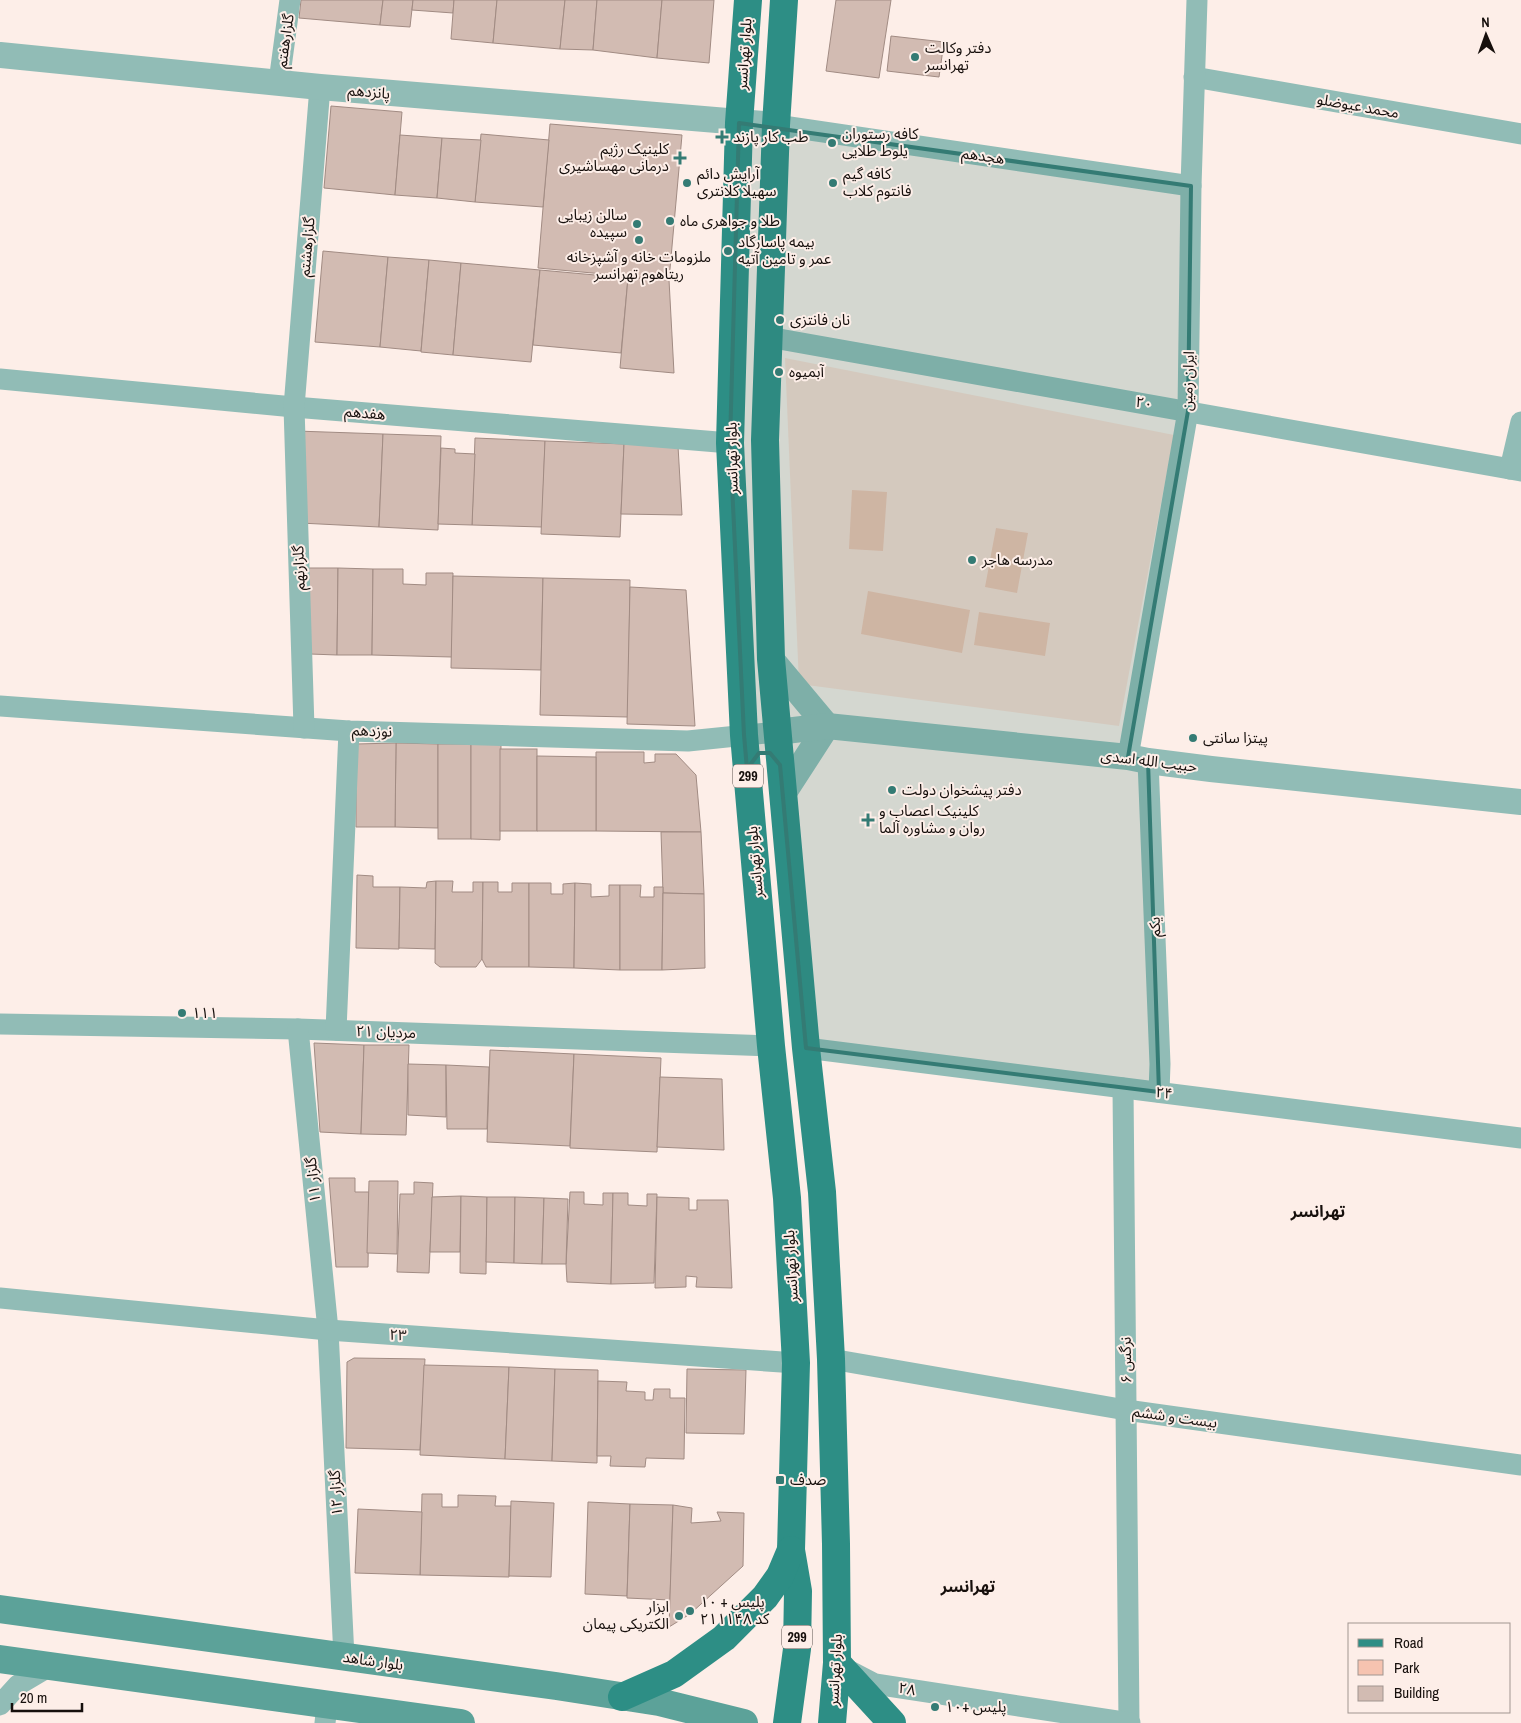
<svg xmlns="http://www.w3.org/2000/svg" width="1521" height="1723" viewBox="0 0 1521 1723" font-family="'Archivo Narrow','Noto Sans Arabic',sans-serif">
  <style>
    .built { fill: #fdddd1 }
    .green { fill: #f6c3b0 }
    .building { fill: #d2bbb2; stroke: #a18b83 }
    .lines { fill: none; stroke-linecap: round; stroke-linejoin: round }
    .minor { stroke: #91bcb6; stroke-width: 21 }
    .tertiary { stroke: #91bcb6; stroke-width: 26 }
    .secondary { stroke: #5ca299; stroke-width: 28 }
    .primary { stroke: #2d8e85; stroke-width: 28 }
    .marked { fill: #347b74; fill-opacity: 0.2; stroke: #347b74; stroke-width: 4; stroke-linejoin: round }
    .poi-dot { fill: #347b74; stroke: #fdeee8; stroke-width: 2 }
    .labels { text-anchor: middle; stroke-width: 4; stroke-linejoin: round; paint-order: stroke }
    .shield { fill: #fdeee8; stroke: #5b524e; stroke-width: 1 }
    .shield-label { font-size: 14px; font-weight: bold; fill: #160f0c }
    .street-label { font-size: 15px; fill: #160f0c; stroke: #fdeee8 }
    .poi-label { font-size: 15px; fill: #160f0c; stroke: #fdeee8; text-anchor: start }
    .neighbourhood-label { font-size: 16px; font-weight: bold; fill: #160f0c; stroke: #fdeee8 }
  </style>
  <rect width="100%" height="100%" fill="#fdeee8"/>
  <!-- built -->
  <polygon class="built" points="785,358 1174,435 1119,726 799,684"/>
  <!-- green -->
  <g class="green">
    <polygon points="852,490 887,492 883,551 849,549"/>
    <polygon points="996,528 1028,533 1017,593 985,587"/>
    <polygon points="868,591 970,610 962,653 861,634"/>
    <polygon points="979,612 1050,623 1045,656 974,645"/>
  </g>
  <!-- building -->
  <g class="building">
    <polygon points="301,0 383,0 380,25 299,18"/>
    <polygon points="383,0 413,0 410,27 380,25"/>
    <polygon points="413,0 454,0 453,13 412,10"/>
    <polygon points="454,0 497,0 493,43 451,39"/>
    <polygon points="497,0 565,0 560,49 493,43"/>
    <polygon points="565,0 597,0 593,50 560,49"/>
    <polygon points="597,0 662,0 657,58 593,50"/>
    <polygon points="662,0 714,0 709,63 657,58"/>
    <polygon points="836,0 891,0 879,78 826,71"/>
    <polygon points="891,36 944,42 939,77 887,71"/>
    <polygon points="331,106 402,112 395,195 324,188"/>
    <polygon points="550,124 682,135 669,280 538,268"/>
    <polygon points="481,134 549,140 543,207 475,202"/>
    <polygon points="400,135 442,138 437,198 395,195"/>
    <polygon points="442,138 481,140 475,202 437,198"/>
    <polygon points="323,251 388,257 380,347 315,342"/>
    <polygon points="388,257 429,260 421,351 380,347"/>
    <polygon points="429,260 461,263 453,355 421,352"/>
    <polygon points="461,263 540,270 531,362 453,355"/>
    <polygon points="540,270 628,278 621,353 533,345"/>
    <polygon points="628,278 669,280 674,373 620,368"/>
    <polygon points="296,431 383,434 379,527 300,523"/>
    <polygon points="383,434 441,436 438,530 379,527"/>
    <polygon points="475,438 545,441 542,527 472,525"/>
    <polygon points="545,441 624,444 620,537 541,534"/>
    <polygon points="624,444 678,446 682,515 621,514"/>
    <polygon points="441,448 455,449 455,453 475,454 472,525 438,524"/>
    <polygon points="308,568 338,568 337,655 310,654"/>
    <polygon points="338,568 373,569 372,655 337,655"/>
    <polygon points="373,569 403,569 403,584 426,585 426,573 453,573 452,657 372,655"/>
    <polygon points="453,576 543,578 541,670 451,668"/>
    <polygon points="543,578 630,580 628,717 540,715"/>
    <polygon points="630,587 686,590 695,726 627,724"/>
    <polygon points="396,743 438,744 438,828 395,827"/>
    <polygon points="396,743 395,827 356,827 356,744"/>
    <rect x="438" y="744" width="33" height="95"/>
    <polygon points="471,744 501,744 500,840 471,839"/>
    <rect x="500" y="749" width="37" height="82"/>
    <polygon points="596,752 644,752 644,763 655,762 655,754 676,754 696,775 701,832 596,831"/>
    <polygon points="537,756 596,757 596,831 537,831"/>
    <polygon points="661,832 701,832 704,894 663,893"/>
    <polygon points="357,875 373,876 373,887 400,887 399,949 356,948"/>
    <polygon points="436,881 435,949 399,948 400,887 426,888 427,882"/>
    <polygon points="436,881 453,881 452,892 473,892 473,882 483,882 482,959 476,967 440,967 435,963"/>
    <polygon points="483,882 498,882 498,892 512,892 512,883 529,883 529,967 486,967 482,959"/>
    <polygon points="529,883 551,883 551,894 563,894 563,884 575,883 574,968 529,967"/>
    <polygon points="575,883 591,884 591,897 609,896 609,885 620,885 620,970 574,968"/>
    <polygon points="620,885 641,885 640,897 654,897 654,887 663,887 662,970 620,970"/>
    <polygon points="663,893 704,894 705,968 662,970"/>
    <polygon points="314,1043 364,1045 361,1134 320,1132"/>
    <polygon points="364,1045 409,1045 406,1135 361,1134"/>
    <polygon points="490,1050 574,1054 570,1146 487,1142"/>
    <polygon points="574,1054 661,1058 657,1152 570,1148"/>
    <polygon points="408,1064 446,1065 446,1117 408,1115"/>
    <polygon points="446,1065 489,1067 487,1129 447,1129"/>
    <polygon points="660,1077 722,1079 724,1150 657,1147"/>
    <polygon points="329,1178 355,1178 355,1192 369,1192 368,1267 336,1267"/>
    <polygon points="369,1181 398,1181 397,1254 367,1253"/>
    <polygon points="414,1182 433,1183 429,1273 397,1272 400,1194 414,1194"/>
    <polygon points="570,1192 584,1192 584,1204 603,1205 603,1193 613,1193 611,1284 567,1282 566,1264"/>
    <polygon points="613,1193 628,1193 628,1205 647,1206 647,1194 657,1194 654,1283 611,1284"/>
    <polygon points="461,1196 460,1252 430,1252 432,1197"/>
    <polygon points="461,1196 487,1197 486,1274 460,1273"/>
    <polygon points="487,1197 515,1197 514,1263 486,1262"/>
    <polygon points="515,1197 544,1198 542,1264 514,1263"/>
    <polygon points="657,1197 689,1198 689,1210 697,1210 697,1200 728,1200 732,1288 696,1287 697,1277 686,1276 686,1287 655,1288"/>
    <polygon points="544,1198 568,1199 566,1264 542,1264"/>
    <polygon points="354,1358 425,1359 420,1450 346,1448 347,1362"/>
    <polygon points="424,1365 509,1367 505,1459 420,1455"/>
    <polygon points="509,1367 555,1369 552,1461 505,1459"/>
    <polygon points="555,1369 598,1370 597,1463 552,1461"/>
    <polygon points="687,1369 746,1370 744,1434 686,1433"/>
    <polygon points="598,1381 627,1382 626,1391 645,1392 645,1400 653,1400 654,1389 670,1389 670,1398 685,1398 684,1459 646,1458 645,1467 610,1466 611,1456 597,1456"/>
    <polygon points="422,1494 442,1494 442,1507 458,1507 458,1495 496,1496 495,1506 511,1506 509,1577 420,1575"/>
    <polygon points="511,1501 554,1503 551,1577 509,1576"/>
    <polygon points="588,1502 630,1504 627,1596 585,1594"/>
    <polygon points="630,1504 673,1505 670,1600 627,1598"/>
    <polygon points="673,1505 692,1508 691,1523 721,1521 717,1512 744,1513 743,1566 690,1614 669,1627"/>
    <polygon points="358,1509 422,1512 420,1575 355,1573"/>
  </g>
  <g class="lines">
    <!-- minor -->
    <g class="minor">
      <polyline points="1194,77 1521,134"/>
      <polyline points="279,82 290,0"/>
      <polyline points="776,125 1191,186"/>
      <polyline points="768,337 1521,471"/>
      <polyline points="0,379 294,407 730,443"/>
      <polyline points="1510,469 1521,422"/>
      <polyline points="0,706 349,731 688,741 777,732"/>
      <polyline points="304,728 294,407 320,87"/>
      <polyline points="1128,757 1188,411 1191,186 1197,0"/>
      <polyline points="1148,761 1160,1064 1159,1092"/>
      <polyline points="0,1024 298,1029 771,1046"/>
      <polyline points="298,1029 328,1330 344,1657"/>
      <polyline points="336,1030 349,731"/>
      <polyline points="806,1048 1521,1138"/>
      <polyline points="1123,1088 1129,1723"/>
      <polyline points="0,1298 328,1330 796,1363"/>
      <polyline points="831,1359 1126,1410 1521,1465"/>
      <polyline points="850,1671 875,1684 1130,1723"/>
      <polyline points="0,1705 18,1685 50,1666"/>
      <polyline points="325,1723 327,1705"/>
    </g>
    <!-- tertiary -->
    <g class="tertiary">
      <polyline points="0,55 320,87 776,125"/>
      <polyline points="771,659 827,726 783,794"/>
      <polyline points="777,732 827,726 1128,757 1148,761 1211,769 1521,802"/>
    </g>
    <!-- secondary -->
    <g class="secondary">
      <polyline points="0,1609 556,1686 659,1702 744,1723"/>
      <polyline points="0,1659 461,1723"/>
    </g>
    <!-- primary -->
    <g class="primary">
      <polyline points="748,0 739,123 730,443 744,735 771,1046 787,1198 796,1363 791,1550 798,1591 797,1649 787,1723"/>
      <polyline points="784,0 776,125 765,440 771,659 806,1048 822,1192 831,1359 836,1544 837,1663 832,1723"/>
      <polyline points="837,1663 892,1723"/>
      <polyline points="622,1697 674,1674 724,1638 765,1597 780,1576 791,1550"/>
    </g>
  </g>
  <!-- marked area -->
  <path class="marked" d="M739,123L1191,186L1188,411L1128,757L1148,761L1159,1092L806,1048L780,765L770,753H759L747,769L744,735L730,443Z"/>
  <!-- markers -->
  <g class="poi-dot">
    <circle cx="915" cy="57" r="5"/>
    <path d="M719.5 129.5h5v5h5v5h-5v5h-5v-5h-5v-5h5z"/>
    <circle cx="832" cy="143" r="5"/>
    <path d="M677.5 150.5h5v5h5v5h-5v5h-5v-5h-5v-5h5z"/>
    <circle cx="687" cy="183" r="5"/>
    <circle cx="833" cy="183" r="5"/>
    <circle cx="670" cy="221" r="5"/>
    <circle cx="637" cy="224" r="5"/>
    <circle cx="639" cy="240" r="5"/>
    <circle cx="728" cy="251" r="5"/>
    <circle cx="780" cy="320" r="5"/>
    <circle cx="779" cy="372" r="5"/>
    <circle cx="972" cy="560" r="5"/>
    <circle cx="1193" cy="738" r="5"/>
    <circle cx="892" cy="790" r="5"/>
    <path d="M865.5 812.5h5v5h5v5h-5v5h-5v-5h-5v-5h5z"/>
    <circle cx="182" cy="1013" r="5"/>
    <rect x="775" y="1475" width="10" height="10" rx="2.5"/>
    <circle cx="690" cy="1611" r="5"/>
    <circle cx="679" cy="1616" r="5"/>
    <circle cx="935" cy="1707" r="5"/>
  </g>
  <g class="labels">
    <!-- shield labels -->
    <g class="shield">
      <rect x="733" y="764.5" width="30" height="23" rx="4"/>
      <rect x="782" y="1625.5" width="30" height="23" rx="4"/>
    </g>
    <g class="shield-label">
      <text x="748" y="781">299</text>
      <text x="797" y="1642">299</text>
    </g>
    <!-- street labels -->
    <g class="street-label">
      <text transform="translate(285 41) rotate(-82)" y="5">گلزارهفتم</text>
      <text transform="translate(744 54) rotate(-86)" y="5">بلوار تهرانسر</text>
      <text transform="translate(369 92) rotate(5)" y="5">پانزدهم</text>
      <text transform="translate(1358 106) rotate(10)" y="5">محمد عیوضلو</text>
      <text transform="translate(983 156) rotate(8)" y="5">هجدهم</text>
      <text transform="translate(307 247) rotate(-85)" y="5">گلزارهشتم</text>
      <text transform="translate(1188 381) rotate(-88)" y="5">ایران زمین</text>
      <text transform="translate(1144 403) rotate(10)" y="5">۲۰</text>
      <text transform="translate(365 413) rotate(5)" y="5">هفدهم</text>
      <text transform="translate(732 458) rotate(-91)" y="5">بلوار تهرانسر</text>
      <text transform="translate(299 568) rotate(-92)" y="5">گلزارنهم</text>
      <text transform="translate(372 731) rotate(2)" y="5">نوزدهم</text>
      <text transform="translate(1149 761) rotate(7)" y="5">حبیب الله اسدی</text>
      <text transform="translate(755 862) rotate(-95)" y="5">بلوار تهرانسر</text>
      <text transform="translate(1155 927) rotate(-92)" y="5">یکم</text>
      <text transform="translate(386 1032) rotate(2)" y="5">۲۱ مردیان</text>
      <text transform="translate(1164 1093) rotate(7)" y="5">۲۴</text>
      <text transform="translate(313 1180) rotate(-96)" y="5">گلزار ۱۱</text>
      <text transform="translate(791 1266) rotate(-93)" y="5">بلوار تهرانسر</text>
      <text transform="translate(398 1335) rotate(4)" y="5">۲۳</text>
      <text transform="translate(1126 1360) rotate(-91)" y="5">نرگس ۶</text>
      <text transform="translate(1175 1417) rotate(8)" y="5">بیست و ششم</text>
      <text transform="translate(336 1493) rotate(-93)" y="5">گلزار ۱۲</text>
      <text transform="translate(373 1661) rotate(8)" y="5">بلوار شاهد</text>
      <text transform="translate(835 1670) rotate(-87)" y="5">بلوار تهرانسر</text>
      <text transform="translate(907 1689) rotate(9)" y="5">۲۸</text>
    </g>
    <!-- poi labels -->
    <g class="poi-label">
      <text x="925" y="53">دفتر وکالت<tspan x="925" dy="17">تهرانسر</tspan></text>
      <text x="842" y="139">کافه رستوران<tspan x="842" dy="17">يلوط طلایی</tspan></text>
      <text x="733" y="142">طب کار پازند</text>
      <text x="669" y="154" text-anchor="end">کلینیک رژیم<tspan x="669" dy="17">درمانی مهساشیری</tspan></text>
      <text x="697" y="179">آرایش دائم<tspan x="697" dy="17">سهیلا کلانتری</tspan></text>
      <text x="843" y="179">کافه گیم<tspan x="843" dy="17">فانتوم کلاب</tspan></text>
      <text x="627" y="220" text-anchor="end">سالن زیبایی<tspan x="627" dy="17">سپیده</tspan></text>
      <text x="680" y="226">طلا و جواهری ماه</text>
      <text x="738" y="247">بیمه پاسارگاد<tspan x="738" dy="17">عمر و تامین آتیه</tspan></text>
      <text x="639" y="262" text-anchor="middle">ملزومات خانه و آشپزخانه<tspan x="639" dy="17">ریتاهوم تهرانسر</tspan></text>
      <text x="790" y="325">نان فانتزی</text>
      <text x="789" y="377">آبمیوه</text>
      <text x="982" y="565">مدرسه هاجر</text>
      <text x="1203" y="743">پیتزا سانتی</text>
      <text x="902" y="795">دفتر پیشخوان دولت</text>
      <text x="879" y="816">کلینیک اعصاب و<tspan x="879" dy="17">روان و مشاوره آلما</tspan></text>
      <text x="192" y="1018">۱۱۱</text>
      <text x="790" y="1485">صدف</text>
      <text x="700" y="1607">پلیس + ۱۰<tspan x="700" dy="17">کد ۲۱۱۱۴۸</tspan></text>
      <text x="669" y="1612" text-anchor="end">ابزار<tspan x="669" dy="17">الکتریکی پیمان</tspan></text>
      <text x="945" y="1712">پلیس +۱۰</text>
    </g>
    <!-- neighbourhood labels -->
    <g class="neighbourhood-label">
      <text x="1318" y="1217">تهرانسر</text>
      <text x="968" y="1592">تهرانسر</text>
    </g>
  </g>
  <!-- legend -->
  <rect x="1348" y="1623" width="162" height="90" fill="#fdeee8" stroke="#a19590"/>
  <rect x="1358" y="1639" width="25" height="8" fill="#2d8e85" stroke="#a19590"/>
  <text x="1394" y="1648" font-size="15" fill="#160f0c">Road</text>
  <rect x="1358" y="1660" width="25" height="15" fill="#f6c3b0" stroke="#a19590"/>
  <text x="1394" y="1673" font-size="15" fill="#160f0c">Park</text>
  <rect x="1358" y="1686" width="25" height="15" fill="#d2bbb2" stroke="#a19590"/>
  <text x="1394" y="1698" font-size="15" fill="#160f0c">Building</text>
  <!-- north arrow -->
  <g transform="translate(1486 35) rotate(358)" stroke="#fdeee8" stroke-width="4" paint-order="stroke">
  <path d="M0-4L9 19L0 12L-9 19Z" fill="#160f0c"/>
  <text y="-8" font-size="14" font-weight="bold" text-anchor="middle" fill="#160f0c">N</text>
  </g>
  <!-- scale -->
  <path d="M12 1703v8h70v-8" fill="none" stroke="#160f0c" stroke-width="2.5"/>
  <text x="20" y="1703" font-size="15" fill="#160f0c" stroke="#fdeee8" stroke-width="4" paint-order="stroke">20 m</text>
</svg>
